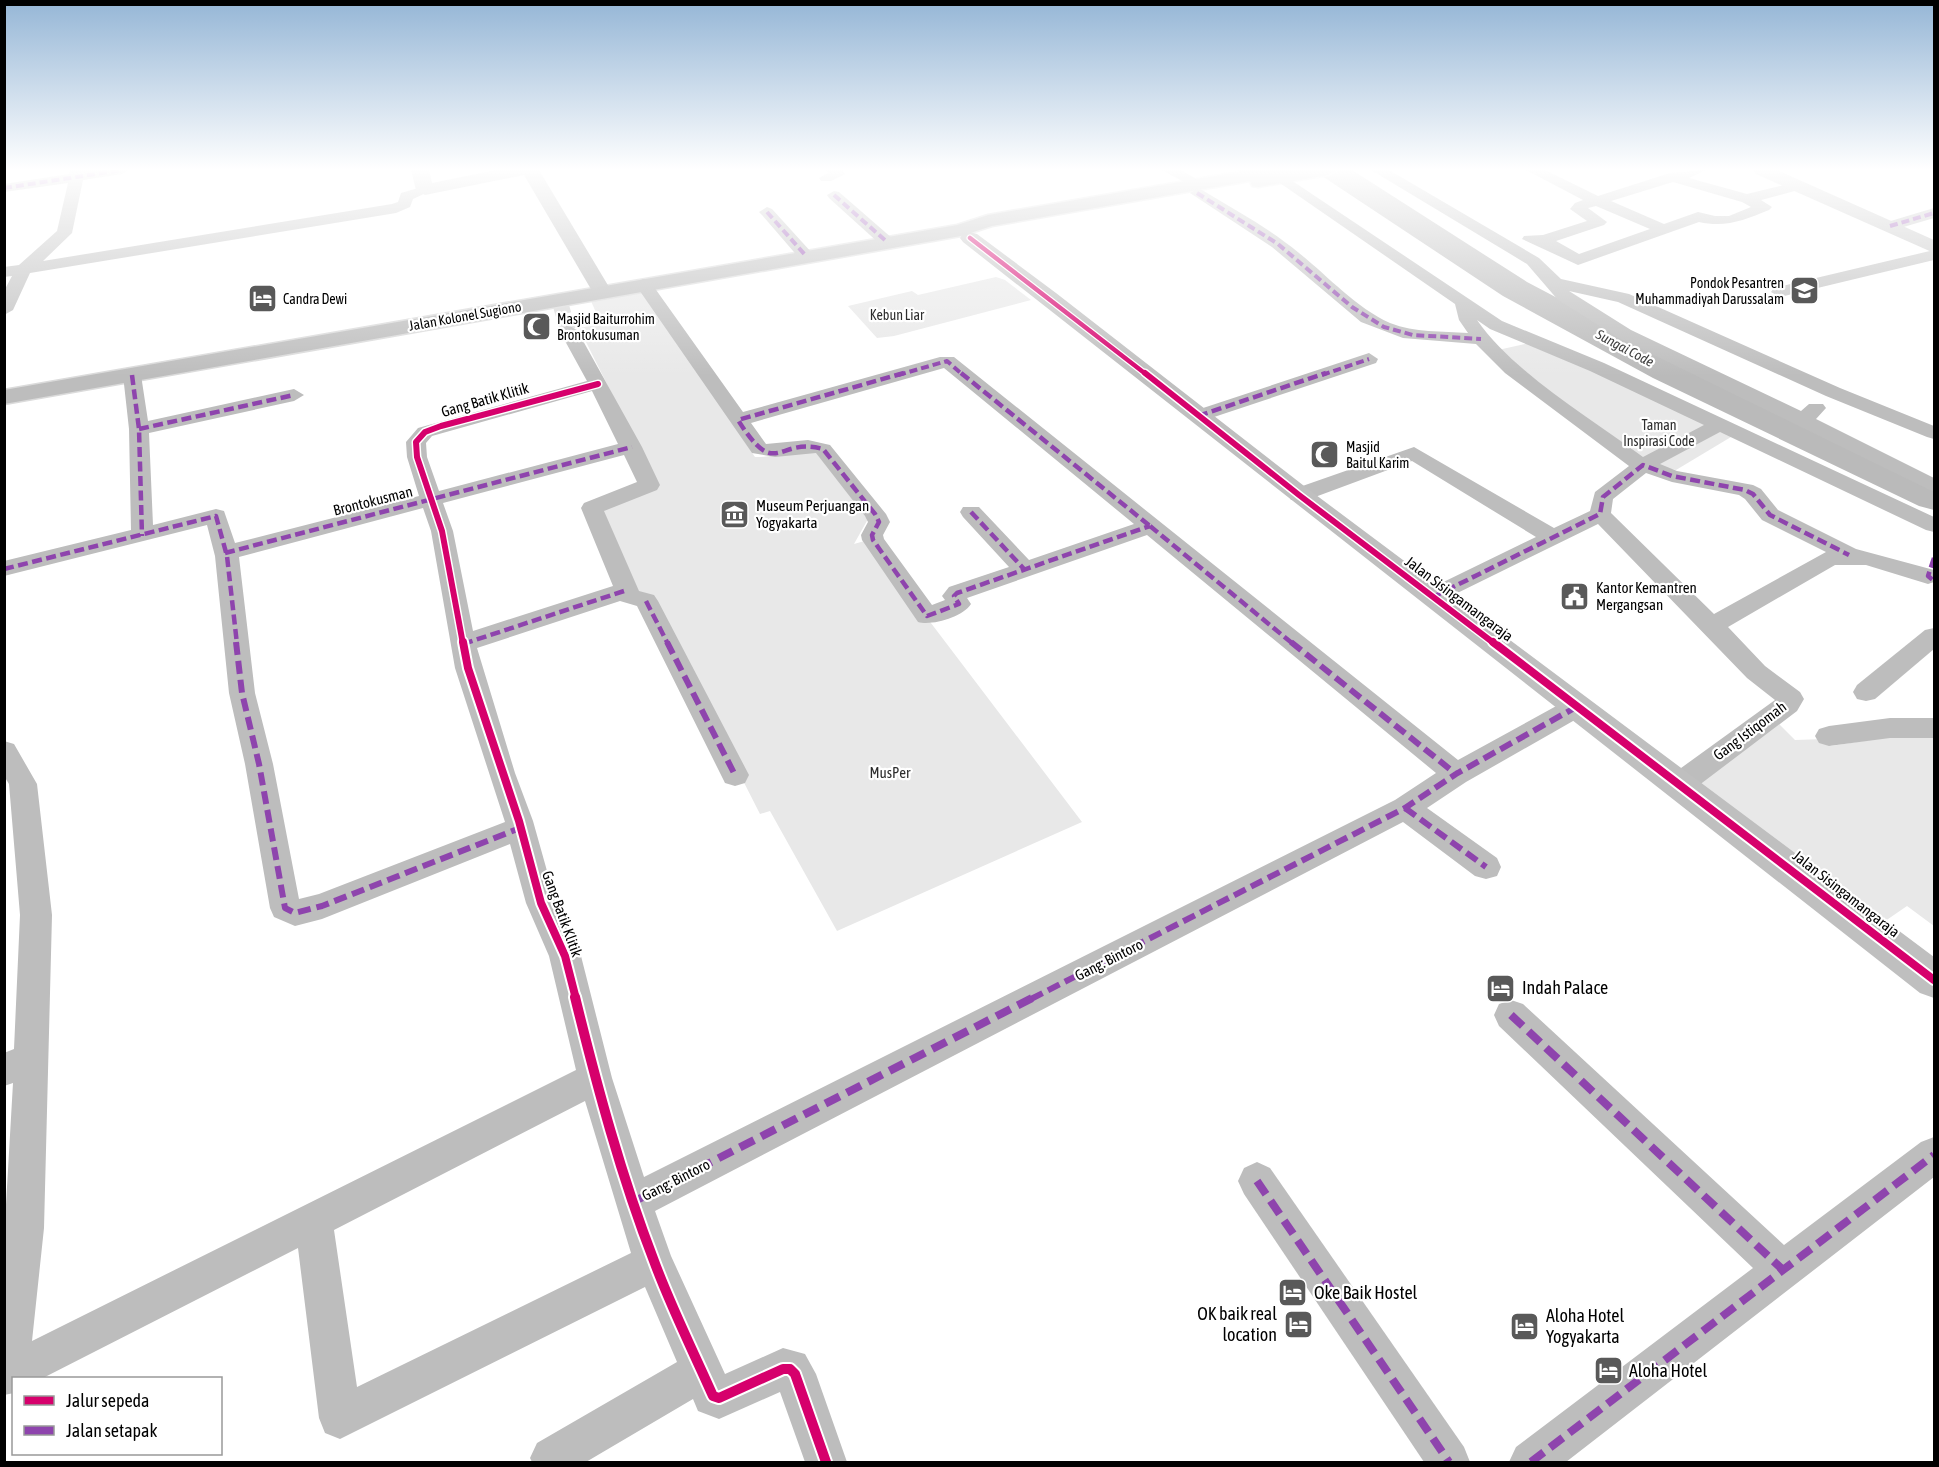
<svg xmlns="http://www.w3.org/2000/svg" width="1939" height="1467" viewBox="0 0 1939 1467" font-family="'Asap Condensed',sans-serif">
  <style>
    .green { fill: #e8e8e8 }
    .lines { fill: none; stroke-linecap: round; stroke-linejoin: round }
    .river { fill: #bababa; fill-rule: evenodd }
    .street-tunnel { stroke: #d9d9d9; stroke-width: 16; stroke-dasharray: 16 8; stroke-linecap: butt }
    .primary-casing { stroke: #dbdbdb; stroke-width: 3 }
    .street { fill: #bdbdbd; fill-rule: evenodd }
    .secondary { fill: #bfbfbf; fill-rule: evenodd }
    .primary { fill: #bdbdbd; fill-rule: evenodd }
    .quiet-far3 { stroke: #8e44ad; stroke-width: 4; stroke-dasharray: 8 4; stroke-linecap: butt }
    .quiet-far2 { stroke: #8e44ad; stroke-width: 4.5; stroke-dasharray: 10 4.5; stroke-linecap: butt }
    .quiet-far1 { stroke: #8e44ad; stroke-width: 6; stroke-dasharray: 13 6; stroke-linecap: butt }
    .quiet { stroke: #8e44ad; stroke-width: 8; stroke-dasharray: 16 8; stroke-linecap: butt }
    .cycleway-far3-casing { stroke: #fff; stroke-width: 7 }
    .cycleway-far2-casing { stroke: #fff; stroke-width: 9 }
    .cycleway-far1-casing { stroke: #fff; stroke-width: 12 }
    .cycleway-casing { stroke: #fff; stroke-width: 14 }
    .cycleway-far3 { stroke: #d6006c; stroke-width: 4.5 }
    .cycleway-far2 { stroke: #d6006c; stroke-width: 6 }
    .cycleway-far1 { stroke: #d6006c; stroke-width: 8 }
    .cycleway { stroke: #d6006c; stroke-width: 10 }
    .labels { text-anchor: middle; stroke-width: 4.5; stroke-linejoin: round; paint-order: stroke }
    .far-poi-label { font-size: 14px; fill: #000; stroke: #fff; text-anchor: start }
    .far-park-label { font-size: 14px; fill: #2d2d2d; stroke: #fff }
    .far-street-label { font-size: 14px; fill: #000; stroke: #fff }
    .far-water-label { font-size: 14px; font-style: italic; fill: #3e3e3e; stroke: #fff }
    .street-label { font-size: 15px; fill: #000; stroke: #fff }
    .poi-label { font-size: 15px; fill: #000; stroke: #fff; text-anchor: start }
    .park-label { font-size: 15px; fill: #2d2d2d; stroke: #fff }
    .near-poi-label { font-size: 18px; fill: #000; stroke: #fff; text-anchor: start }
  </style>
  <rect width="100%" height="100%" fill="#fff"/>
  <!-- green -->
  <g class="green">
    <polygon points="996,277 1005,280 1031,300 894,336 877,338 848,306 912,291 918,295"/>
    <path d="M643,291L755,457C777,458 797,447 819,450L868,519L854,544L868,540L1082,822L837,931L770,811L760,814L674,645L635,593L595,509L657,484L579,328L601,324L591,301Z"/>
    <polygon points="1534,342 1736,434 1676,470 1645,464 1563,408 1498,350"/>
    <polygon points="1774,719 1795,740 1825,739 1831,746 1896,736 1934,737 1934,926 1907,906 1875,928 1692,784"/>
  </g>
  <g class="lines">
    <!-- river -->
    <polygon class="river" points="1318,170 1352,170 1527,282 1679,362 1934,481 1934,510 1919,506 1653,378 1503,296 1322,176"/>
    <!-- street-tunnel -->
    <polyline class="street-tunnel" points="559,299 568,330"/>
    <defs>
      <polygon id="primary" points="1249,170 1337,170 1328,175 1258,187 1252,186 1250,181 992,226 961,236 4,404 4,390 957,225 988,215"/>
    </defs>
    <!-- primary casing -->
    <use href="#primary" class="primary-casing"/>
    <!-- street -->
    <g class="street">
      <polygon points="70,170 129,170 122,174 83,180 72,233 43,261 392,204 398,202 401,193 425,186 432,190 413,199 410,207 396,213 30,273 13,310 4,315 4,291 12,276 4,277 4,267 19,265 57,231 68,183 4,192 4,184 69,174"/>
      <polygon points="826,170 842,170 845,174 831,181 821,181 819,178 828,173"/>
      <polygon points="1162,170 1181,170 1205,184 1198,188 1193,187"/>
      <polygon points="1371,170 1389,170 1539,258 1561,279 1629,294 1840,388 1934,426 1934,439 1927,437 1826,396 1618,302 1569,291 1631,330 1801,411 1809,404 1823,404 1826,408 1816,419 1934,478 1934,492 1619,338 1558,300 1527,264"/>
      <path d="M1526,170H1545L1598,196L1670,173L1706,170L1689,178L1747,194L1797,182L1804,186L1802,189L1761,200L1772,207L1769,210C1744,220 1726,228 1699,222L1578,265L1522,239L1524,236L1543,235L1587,221L1570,209L1575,203L1583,200ZM1673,182L1742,202L1751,207L1729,216H1715L1698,212L1664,224L1611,201ZM1596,206L1650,229L1579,254L1556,241L1604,225L1607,222L1588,208Z"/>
      <path d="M1282,174L1502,321L1604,363L1934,517V532L1926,530L1720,432L1660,464L1677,471L1753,485L1761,489L1778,510L1856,549L1934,570V582L1928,584L1866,565H1835L1728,627L1765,666L1800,692L1804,699L1797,711L1690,792L1680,795L1670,792L1666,784L1670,776L1775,700L1747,678L1598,524L1433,605L1425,603L1421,597L1425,591L1536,537L1412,461L1307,500H1291L1288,495L1291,490L1414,447L1554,528L1590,511L1595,492L1629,466L1505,373L1476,344L1403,338L1361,322L1272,247L1190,193L1197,189L1202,190C1235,210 1269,228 1299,253C1329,277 1355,307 1390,323C1415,333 1442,331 1468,333L1459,320L1455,304L1277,181L1275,178ZM1477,320L1490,329L1590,371L1704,425L1643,457C1590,418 1514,373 1477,320ZM1646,473L1672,482L1739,495L1745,499L1762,520L1826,552L1714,614L1611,513L1613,499Z"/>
      <polygon points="834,191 839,192 893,239 895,242 893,245 881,245 829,198 827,195"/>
      <polygon points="767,207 772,209 812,253 814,256 812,259 800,259 762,215 759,212"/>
      <polygon points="1934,208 1934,218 1890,231 1882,226 1884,223"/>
      <polygon points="1934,250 1934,260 1780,297 1771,292 1774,288"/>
      <path d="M643,279L649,280L743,412L940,357H954L1458,760L1569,699L1578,696L1587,699L1591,706L1587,713L1466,782L1427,808L1497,858L1501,867L1497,876L1486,879L1475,876L1403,822L655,1211L671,1256L725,1374L783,1348L805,1354L816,1374L847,1462H805L780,1392L719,1419L698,1411L693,1399L586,1462H532L530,1458L537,1443L677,1362L645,1287L340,1439L325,1433L319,1418L298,1248L43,1378H14V1393L4,1395V1239L13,1083L4,1086V1053L14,1049L20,915L9,784L4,776V741L14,744L37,784L52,915L44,1228L32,1341L576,1070L549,956L526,903L510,844L322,919L295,926L274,917L270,908L245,764L229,693L215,556L207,525L4,576V561L131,530L129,429L123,375L125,371L132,369L141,375L148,421L294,389L304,395L294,401L149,433L153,525L216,509L224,511L235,543L419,496L407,457L406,442L418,428L587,381L559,330L568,325L577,330L642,447L660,485L657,490L604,511L639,591L654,595L658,601L749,775L745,783L735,786L725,783L637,606L620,601L477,648L515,773L533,821L556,903L581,956L612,1078L644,1177L1395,800L1436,773L1147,535L967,598L971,604C963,617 932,626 918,622L862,540L861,535L868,522L865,516L816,453L775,457L752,453L635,284ZM944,368L1134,524L1029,560L979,507H963L960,512L963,517L1009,567L949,587L942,596L945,600L932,605L884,539L883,535L890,522L886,514L830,445L808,440L766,444L751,423ZM592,391L618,444L439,491L427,457L426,443L432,436ZM624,455L637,482L584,503L581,508L613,586L473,631L453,531L443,503ZM423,508L431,531L455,668L505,822L319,894L299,899L273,764L255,693L239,557ZM585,1101L631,1253L357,1387L334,1230Z"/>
      <polygon points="1369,353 1378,359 1376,363 1205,420 1191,420 1188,416 1191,412"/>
      <polygon points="1934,628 1934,649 1875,699 1866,701 1857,699 1853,692 1857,685 1925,630"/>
      <polygon points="1890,718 1934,718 1934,738 1890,738 1829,746 1819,743 1815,736 1819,729 1829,726"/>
      <polygon points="1511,1000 1523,1004 1784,1245 1921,1142 1934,1137 1934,1177 1566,1462 1509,1462 1516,1447 1753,1268 1499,1026 1494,1015 1499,1004"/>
      <polygon points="1257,1162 1270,1168 1464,1447 1470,1462 1424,1462 1244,1194 1238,1181 1244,1168"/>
    </g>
    <!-- secondary -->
    <g class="secondary">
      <polygon points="411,170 429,170 432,183 496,170 539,170 612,292 609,296 595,296 524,175 425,195 416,190"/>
      <polygon points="1753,170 1777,170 1934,240 1934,253 1756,174"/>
      <polygon points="970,232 977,234 1056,293 1308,489 1934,957 1934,998 1920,993 963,242 960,238 963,234"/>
    </g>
    <!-- primary -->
    <use href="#primary" class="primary"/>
    <!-- quiet-far3 -->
    <g class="quiet-far3">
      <polyline points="4,188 122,170"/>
      <polyline points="1197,193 1278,244 1352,307 1384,327 1413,335 1481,339"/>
      <polyline points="834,195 887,242"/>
      <polyline points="767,212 806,256"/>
      <polyline points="1890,226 1934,213"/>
      <polyline points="898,375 947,361 963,375"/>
      <polyline points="1322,375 1369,359"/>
    </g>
    <!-- quiet-far2 -->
    <g class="quiet-far2">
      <path d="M904,373L738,420C777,482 777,436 823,449L875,514L879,522L872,535L873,540L927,616L959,604L954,596L957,593L1150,526"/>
      <polyline points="961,373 1150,526"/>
      <polyline points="132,375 139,429 142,536"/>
      <polyline points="1198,416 1326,373"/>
      <polyline points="139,429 294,395"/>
      <polyline points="971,512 1024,569"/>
      <polyline points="1150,526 1293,644"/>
      <polyline points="225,553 632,447"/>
      <polyline points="1934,558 1928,576 1934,581"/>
      <polyline points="4,569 216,516 227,556 237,644"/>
      <polyline points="1433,597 1600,514 1603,497 1643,465 1672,476 1745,490 1753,494 1770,515 1849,555"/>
      <polyline points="646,601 668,644"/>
      <polyline points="463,644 627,590"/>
    </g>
    <!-- quiet-far1 -->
    <g class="quiet-far1">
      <polyline points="236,642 242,693 259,764 285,908 295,913 322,906 520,828"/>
      <polyline points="667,642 735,775"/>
      <polyline points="1291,642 1456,774"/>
      <polyline points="462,644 467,642"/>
      <polyline points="1405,808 1486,867"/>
      <polyline points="1031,999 1405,808 1456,774 1578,706"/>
    </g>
    <!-- quiet -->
    <g class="quiet">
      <polyline points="1511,1015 1783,1270"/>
      <polyline points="1257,1181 1449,1462"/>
      <polyline points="633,1202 1034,997"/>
      <polyline points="1531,1462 1934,1155"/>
    </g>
    <defs>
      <polyline id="cycleway-far3" points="970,238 1147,375"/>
      <g id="cycleway-far2">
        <polyline points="1145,373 1299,495 1495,644"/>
        <polyline points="463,644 442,531 417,457 416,442 425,432 441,426 598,384"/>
      </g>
      <g id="cycleway-far1">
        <polyline points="463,642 468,668 519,821 541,903 565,956 576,999"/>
        <polyline points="1493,642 1934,980"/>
      </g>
      <path id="cycleway" d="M575,997C597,1086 621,1176 654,1261C671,1307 693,1351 713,1396L719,1398L783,1369H790L795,1374L826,1462"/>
    </defs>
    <!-- cycleway-far3 casing -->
    <use href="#cycleway-far3" class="cycleway-far3-casing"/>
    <!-- cycleway-far2 casing -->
    <use href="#cycleway-far2" class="cycleway-far2-casing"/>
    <!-- cycleway-far1 casing -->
    <use href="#cycleway-far1" class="cycleway-far1-casing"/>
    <!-- cycleway casing -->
    <use href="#cycleway" class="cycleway-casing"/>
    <!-- cycleway-far3 -->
    <use href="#cycleway-far3" class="cycleway-far3"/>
    <!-- cycleway-far2 -->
    <use href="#cycleway-far2" class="cycleway-far2"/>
    <!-- cycleway-far1 -->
    <use href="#cycleway-far1" class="cycleway-far1"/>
    <!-- cycleway -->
    <use href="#cycleway" class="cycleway"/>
  </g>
  <!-- sky -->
  <linearGradient id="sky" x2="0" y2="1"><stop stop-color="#95b6d6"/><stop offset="0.45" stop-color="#fff"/><stop offset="1" stop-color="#fff" stop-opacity="0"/></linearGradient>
  <rect width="1939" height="376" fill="url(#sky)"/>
  <!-- icons -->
  <defs>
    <symbol id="school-square" viewBox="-11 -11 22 22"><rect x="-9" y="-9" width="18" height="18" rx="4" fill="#595959" stroke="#fff"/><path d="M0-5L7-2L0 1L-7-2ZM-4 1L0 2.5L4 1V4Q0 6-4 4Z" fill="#fff"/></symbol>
    <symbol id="hotel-square" viewBox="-11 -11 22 22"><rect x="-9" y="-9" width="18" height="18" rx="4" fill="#595959" stroke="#fff"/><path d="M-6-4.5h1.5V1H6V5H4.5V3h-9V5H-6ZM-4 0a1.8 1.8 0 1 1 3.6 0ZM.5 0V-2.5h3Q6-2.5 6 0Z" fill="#fff"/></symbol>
    <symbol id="mosque-square" viewBox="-11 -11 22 22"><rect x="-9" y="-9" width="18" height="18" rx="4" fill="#595959" stroke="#fff"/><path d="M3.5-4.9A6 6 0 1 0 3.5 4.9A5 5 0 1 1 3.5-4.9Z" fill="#fff"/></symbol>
    <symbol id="museum-square" viewBox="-11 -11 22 22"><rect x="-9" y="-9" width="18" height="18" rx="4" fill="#595959" stroke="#fff"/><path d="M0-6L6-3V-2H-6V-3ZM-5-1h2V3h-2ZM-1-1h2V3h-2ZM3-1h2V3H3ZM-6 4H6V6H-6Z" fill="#fff"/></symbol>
    <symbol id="civic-square" viewBox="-11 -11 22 22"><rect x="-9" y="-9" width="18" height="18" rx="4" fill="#595959" stroke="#fff"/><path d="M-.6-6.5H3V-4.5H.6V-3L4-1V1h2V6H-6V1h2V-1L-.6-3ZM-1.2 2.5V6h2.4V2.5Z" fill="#fff"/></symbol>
  </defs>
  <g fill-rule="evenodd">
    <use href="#school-square" x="1788" y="274" width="33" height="33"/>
    <use href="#hotel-square" x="246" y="282" width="33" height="33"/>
    <use href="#mosque-square" x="520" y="310" width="33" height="33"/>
    <use href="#mosque-square" x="1308" y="438" width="33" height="33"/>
    <use href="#museum-square" x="718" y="498" width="33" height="33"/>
    <use href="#civic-square" x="1558" y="580" width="33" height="33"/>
    <use href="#hotel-square" x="1484" y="972" width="33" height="33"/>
    <use href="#hotel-square" x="1276" y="1276" width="33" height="33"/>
    <use href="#hotel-square" x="1282" y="1308" width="33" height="33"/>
    <use href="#hotel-square" x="1508" y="1310" width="33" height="33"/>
    <use href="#hotel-square" x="1592" y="1354" width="33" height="33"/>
  </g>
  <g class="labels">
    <!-- far-poi labels -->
    <g class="far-poi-label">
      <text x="1784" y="288" text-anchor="end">Pondok Pesantren<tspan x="1784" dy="16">Muhammadiyah Darussalam</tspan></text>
      <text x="283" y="304">Candra Dewi</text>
      <text x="557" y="324">Masjid Baiturrohim<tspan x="557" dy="16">Brontokusuman</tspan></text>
      <text x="1346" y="452">Masjid<tspan x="1346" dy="16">Baitul Karim</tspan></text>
    </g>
    <!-- far-park labels -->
    <g class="far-park-label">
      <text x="897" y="320">Kebun Liar</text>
      <text x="1659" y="430">Taman<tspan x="1659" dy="16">Inspirasi Code</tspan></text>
    </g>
    <!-- far-street labels -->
    <g class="far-street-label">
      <text transform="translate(465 316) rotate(-10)" y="5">Jalan Kolonel Sugiono</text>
    </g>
    <!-- far-water labels -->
    <g class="far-water-label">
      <text transform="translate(1625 348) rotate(28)" y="5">Sungai Code</text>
    </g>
    <!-- street labels -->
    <g class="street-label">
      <text transform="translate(485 400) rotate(-16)" y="5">Gang Batik Klitik</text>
      <text transform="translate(373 501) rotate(-14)" y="5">Brontokusman</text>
      <text transform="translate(1459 599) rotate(37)" y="5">Jalan Sisingamangaraja</text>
      <text transform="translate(1750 731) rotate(-37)" y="5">Gang Istiqomah</text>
      <text transform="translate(1846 894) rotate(38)" y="5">Jalan Sisingamangaraja</text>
      <text transform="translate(562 914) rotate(70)" y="5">Gang Batik Klitik</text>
      <text transform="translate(1109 960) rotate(-27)" y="5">Gang: Bintoro</text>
      <text transform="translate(676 1180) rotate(-27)" y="5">Gang: Bintoro</text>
    </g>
    <!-- poi labels -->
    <g class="poi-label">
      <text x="756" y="511">Museum Perjuangan<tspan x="756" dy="17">Yogyakarta</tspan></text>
      <text x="1596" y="593">Kantor Kemantren<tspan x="1596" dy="17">Mergangsan</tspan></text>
    </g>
    <!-- park labels -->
    <g class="park-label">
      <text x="890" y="778">MusPer</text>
    </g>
    <!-- near-poi labels -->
    <g class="near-poi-label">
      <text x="1522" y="994">Indah Palace</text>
      <text x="1314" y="1299">Oke Baik Hostel</text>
      <text x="1277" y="1320" text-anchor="end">OK baik real<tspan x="1277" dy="21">location</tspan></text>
      <text x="1546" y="1322">Aloha Hotel<tspan x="1546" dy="21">Yogyakarta</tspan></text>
      <text x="1629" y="1377">Aloha Hotel</text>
    </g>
  </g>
  <!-- border -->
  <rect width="1939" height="1467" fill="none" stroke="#000000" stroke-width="12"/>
  <!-- legend -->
  <rect x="12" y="1377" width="210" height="78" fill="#ffffff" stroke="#999999" stroke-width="1.5"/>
  <rect x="24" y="1396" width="30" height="9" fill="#d6006c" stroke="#999999" stroke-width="1.5"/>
  <text x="66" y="1407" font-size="18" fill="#000000">Jalur sepeda</text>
  <rect x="24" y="1426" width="30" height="9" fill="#8e44ad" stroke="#999999" stroke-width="1.5"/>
  <text x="66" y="1437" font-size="18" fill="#000000">Jalan setapak</text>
</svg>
